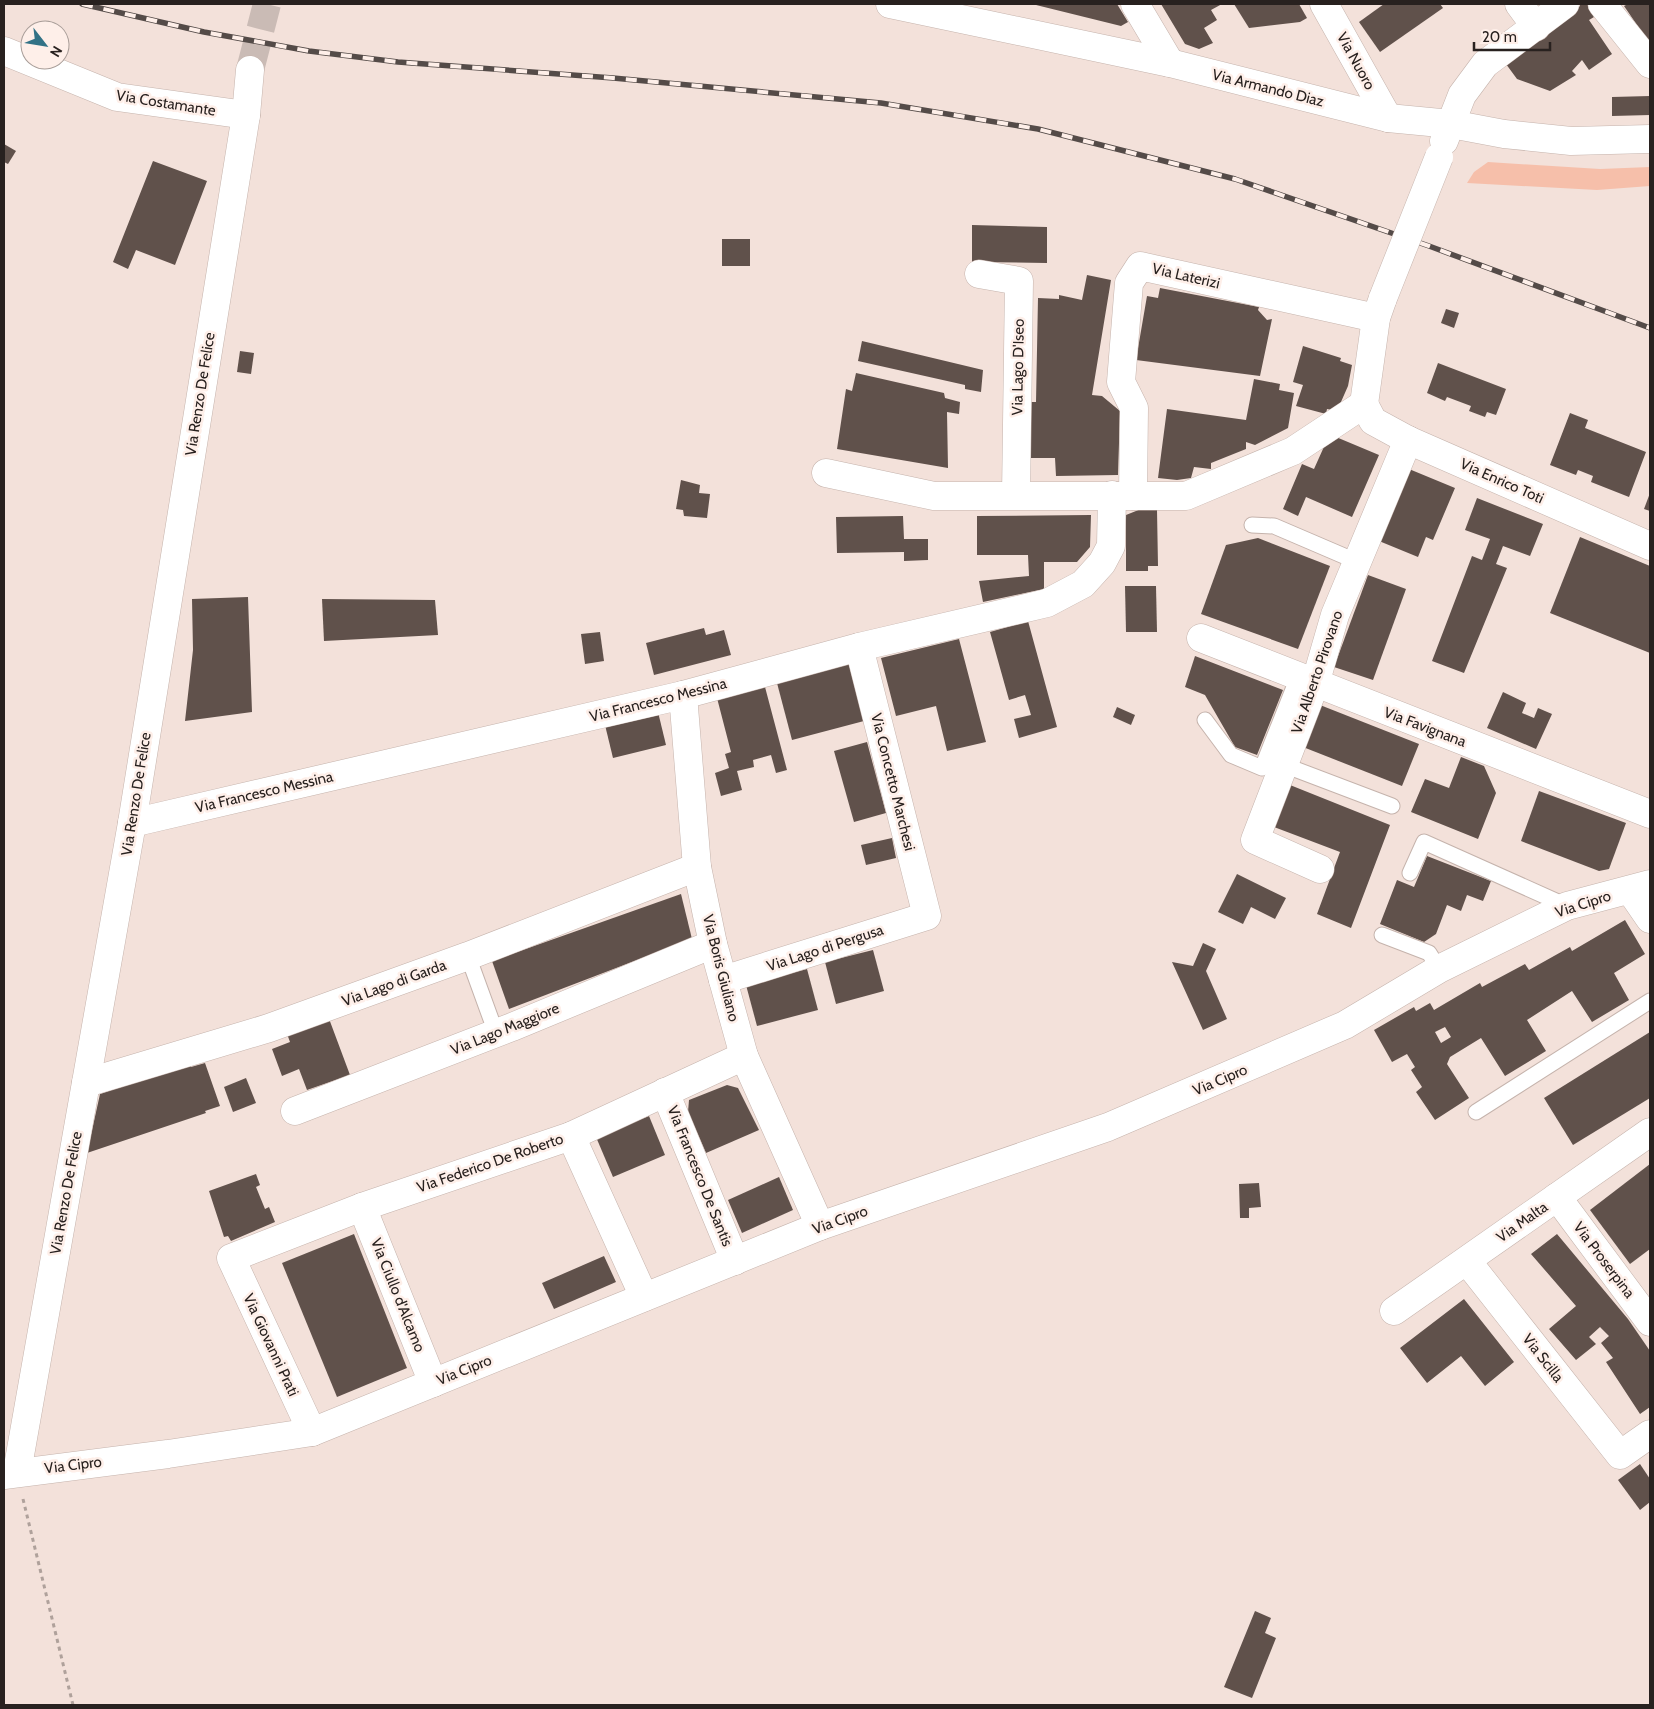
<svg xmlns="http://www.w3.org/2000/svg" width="1654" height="1709" viewBox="0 0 1654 1709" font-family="Cabin,sans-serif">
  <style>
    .green { fill: #f6bfaa }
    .building { fill: #60514b; fill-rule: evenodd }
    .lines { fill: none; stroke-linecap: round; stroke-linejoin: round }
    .minor-tunnel { stroke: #cabbb5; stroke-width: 28; stroke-dasharray: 28 14; stroke-linecap: butt }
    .service-casing { stroke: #c5b3ac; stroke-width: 17 }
    .minor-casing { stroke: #c5b3ac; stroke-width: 29 }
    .path { stroke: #afa19b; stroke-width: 3; stroke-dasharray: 4 4; stroke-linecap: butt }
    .service { stroke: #fff; stroke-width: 15 }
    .minor { stroke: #fff; stroke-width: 28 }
    .rail-casing { stroke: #544b48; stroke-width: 5.5 }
    .rail { stroke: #feefe9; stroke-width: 4; stroke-dasharray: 11; stroke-linecap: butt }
    .minor-bridge-casing { stroke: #c5b3ac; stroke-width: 29; stroke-linecap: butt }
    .minor-bridge { stroke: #fff; stroke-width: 28 }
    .labels { text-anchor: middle; stroke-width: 5; stroke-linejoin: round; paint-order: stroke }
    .street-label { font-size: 15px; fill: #28211f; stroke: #feefe9 }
  </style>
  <rect width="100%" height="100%" fill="#f3e1da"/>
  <!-- green -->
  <polygon class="green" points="1488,162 1600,169 1650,167 1650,186 1597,190 1467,183 1474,172"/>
  <!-- building -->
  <g class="building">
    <polygon points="1032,4 1117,4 1128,22 1121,26"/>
    <polygon points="1161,4 1222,4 1211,10 1217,20 1204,28 1213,43 1199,49 1185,44"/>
    <polygon points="1234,4 1299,4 1307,18 1300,22 1249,28"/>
    <polygon points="1384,4 1440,4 1443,8 1380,52 1359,22"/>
    <polygon points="1580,4 1589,4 1588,7 1594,17 1589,20 1612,54 1589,70 1582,60 1572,71 1576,75 1550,91 1517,79 1506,64 1580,6"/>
    <polygon points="1628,4 1650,4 1650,44 1624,6"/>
    <polygon points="1650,96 1650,115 1612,116 1612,97"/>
    <polygon points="4,144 16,151 8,164 4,162"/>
    <polygon points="153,161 207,181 175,265 136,250 128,269 113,262"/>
    <polygon points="972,225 1047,227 1047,263 972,262"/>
    <rect x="722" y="239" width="28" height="27"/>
    <polygon points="1087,275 1111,280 1092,395 1102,396 1120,411 1118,475 1056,476 1055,458 1031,458 1031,402 1036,402 1038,298 1059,299 1059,295 1082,300"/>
    <polygon points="1160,288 1259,307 1258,310 1267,320 1272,319 1260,376 1136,360 1147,296 1158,298"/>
    <polygon points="1446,309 1459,313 1454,328 1441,323"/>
    <polygon points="862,341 983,370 981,392 965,389 965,385 858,361"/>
    <polygon points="1303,346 1341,358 1340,361 1352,365 1348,386 1337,411 1327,409 1326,414 1296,406 1303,385 1293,382"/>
    <polygon points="240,351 254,353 251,374 237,372"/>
    <polygon points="1438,363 1506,389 1496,415 1487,412 1485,417 1469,411 1471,406 1447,397 1445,401 1427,393"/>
    <polygon points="856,373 944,393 945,398 960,402 959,414 947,412 948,468 837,449 846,389 852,391"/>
    <polygon points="1254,379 1280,384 1279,390 1294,393 1288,428 1255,445 1246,442 1246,449 1211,463 1211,469 1194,467 1191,478 1177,480 1158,478 1167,409 1246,420"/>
    <polygon points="1570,413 1588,420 1585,428 1646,452 1629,497 1591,482 1593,476 1578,470 1576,475 1550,465"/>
    <polygon points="1336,437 1379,455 1352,517 1306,497 1298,516 1283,509 1302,464 1314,469 1327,440"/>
    <polygon points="1409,469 1455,488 1433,540 1426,537 1418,557 1379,541"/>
    <polygon points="681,480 700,485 699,493 710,494 707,518 684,516 683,510 676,509"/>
    <polygon points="1650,493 1650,511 1644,509"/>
    <polygon points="1477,498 1543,524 1530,556 1503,546 1496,564 1507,568 1464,673 1432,661 1472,556 1482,560 1490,539 1465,530"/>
    <polygon points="1141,509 1157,510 1158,566 1148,566 1148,571 1126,571 1126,515"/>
    <polygon points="1091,515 1090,547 1077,562 1044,562 1044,589 983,602 979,581 1029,576 1028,555 977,555 977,516"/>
    <polygon points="903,516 904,539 928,539 928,560 904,561 904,552 837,553 836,517"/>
    <polygon points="1580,537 1650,566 1650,653 1550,613"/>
    <polygon points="1258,538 1330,566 1298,649 1201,614 1226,545"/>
    <polygon points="1368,575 1406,589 1373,680 1334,667"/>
    <polygon points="1125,586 1156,586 1157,632 1126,632"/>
    <polygon points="248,597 252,712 185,721 193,650 192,599"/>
    <polygon points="322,599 435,600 438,635 324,641"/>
    <polygon points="1028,621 1057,727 1019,738 1014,719 1031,715 1025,695 1009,700 990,632"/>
    <polygon points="704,628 706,635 724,630 731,655 654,675 646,643"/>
    <polygon points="600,632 604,661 585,664 581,634"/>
    <polygon points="959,639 986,742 947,751 936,706 896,716 881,658"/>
    <polygon points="1195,656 1283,690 1257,755 1235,747 1205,695 1185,687"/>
    <polygon points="849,664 864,721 792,740 777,683"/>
    <polygon points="765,687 787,770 776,773 771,755 753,760 754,767 737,771 742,790 721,796 715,773 729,768 725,754 731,752 717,698"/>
    <polygon points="1503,692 1526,703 1522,713 1534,718 1538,708 1552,714 1536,749 1487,728"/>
    <polygon points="1320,705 1419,744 1402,786 1303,747"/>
    <polygon points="1117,707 1135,715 1131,725 1113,717"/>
    <polygon points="658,712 666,745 613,758 605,725"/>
    <polygon points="867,742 886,813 854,822 834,751"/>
    <polygon points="1461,757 1484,766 1496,793 1478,839 1411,812 1425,779 1449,788"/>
    <polygon points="1290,785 1390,825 1351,928 1317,914 1340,852 1274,827"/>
    <polygon points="1539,791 1626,823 1609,869 1599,871 1521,841"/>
    <polygon points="892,838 896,858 866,865 861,845"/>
    <polygon points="1427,856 1491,881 1483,901 1467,895 1461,911 1447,905 1436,934 1424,942 1380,924 1397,880 1414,887"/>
    <polygon points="1237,874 1286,898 1275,919 1251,907 1243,924 1218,912"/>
    <polygon points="681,894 692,939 509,1009 492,961"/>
    <path d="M1625,920L1645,954L1614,973L1629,1000L1592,1022L1572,991L1527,1020L1546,1051L1505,1076L1481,1038L1450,1057L1447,1064L1469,1098L1435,1120L1416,1092L1422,1087L1411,1070L1415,1067L1407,1054L1392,1062L1374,1030L1414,1007L1416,1011L1430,1003L1434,1010L1480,983L1482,987L1525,964L1529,970L1570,947L1572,951ZM1445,1027L1451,1037L1441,1043L1435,1032Z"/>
    <polygon points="1203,943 1216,949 1206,971 1227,1019 1203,1030 1172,962 1193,966"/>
    <polygon points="873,950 884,991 836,1004 825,962"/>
    <polygon points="807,969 818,1010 757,1026 746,985"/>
    <polygon points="328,1016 350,1075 307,1090 299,1069 282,1076 272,1049 290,1042 286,1031"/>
    <polygon points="1650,1032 1650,1098 1573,1145 1544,1098"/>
    <polygon points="190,1063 191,1067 205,1063 220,1106 205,1111 206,1113 87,1153 100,1094"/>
    <polygon points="246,1078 256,1103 233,1112 224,1087"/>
    <polygon points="727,1085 738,1088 759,1130 706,1153 688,1112 689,1100"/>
    <polygon points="649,1116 665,1155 613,1177 596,1137"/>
    <polygon points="1650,1164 1650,1249 1630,1264 1590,1210"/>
    <polygon points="256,1174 260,1185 256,1187 265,1209 269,1207 275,1222 231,1241 228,1236 224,1237 209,1191"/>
    <polygon points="779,1177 793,1210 742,1233 728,1200"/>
    <polygon points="1259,1183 1261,1207 1249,1208 1249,1218 1240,1218 1239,1184"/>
    <polygon points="354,1234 407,1368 337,1397 282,1263"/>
    <polygon points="1557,1234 1628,1319 1650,1351 1650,1407 1640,1414 1606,1362 1613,1358 1601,1343 1609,1336 1600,1327 1589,1337 1596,1344 1576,1360 1549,1329 1576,1306 1531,1254"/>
    <polygon points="604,1256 616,1282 554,1309 542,1283"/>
    <polygon points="1464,1299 1514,1362 1485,1386 1461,1356 1427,1383 1400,1348"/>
    <polygon points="1640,1464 1650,1479 1650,1502 1640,1510 1618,1480"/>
    <polygon points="1255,1611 1271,1618 1265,1633 1276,1638 1252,1698 1224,1687"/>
  </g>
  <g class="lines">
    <!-- minor-tunnel -->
    <polyline class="minor-tunnel" points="250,70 267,4"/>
    <defs>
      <g id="service">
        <polyline points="1252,525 1274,526 1358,562"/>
        <polyline points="1205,720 1231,755 1262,768 1298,677"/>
        <polyline points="1284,765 1392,806"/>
        <polyline points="1410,873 1424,842 1567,906"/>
        <polyline points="1382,935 1429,953 1439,969"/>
        <polyline points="468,956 496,1033"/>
        <polyline points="1476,1112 1650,1001"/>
      </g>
      <g id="minor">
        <polyline points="890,4 1170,63 1388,118 1451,124 1504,134 1571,141 1650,139"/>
        <polyline points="1135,4 1170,63"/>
        <polyline points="1324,4 1388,118"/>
        <polyline points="1519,4 1536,27"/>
        <polyline points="1602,4 1650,64"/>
        <polyline points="4,51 117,97 246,115"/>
        <polyline points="1444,141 1462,95 1485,64 1565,4"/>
        <polyline points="979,274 1019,281 1016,495"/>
        <polyline points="1364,404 1373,421 1408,440 1650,546"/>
        <polyline points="826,473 934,496 1186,496 1293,451 1364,404 1376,318 1383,298"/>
        <polyline points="1133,496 1134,408 1121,382 1129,283 1140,266 1376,318"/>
        <polyline points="1201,638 1650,814"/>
        <polyline points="683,695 697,867 713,944 744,1056 820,1226"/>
        <polyline points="132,823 683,695 859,647 1047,603 1083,584 1102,563 1111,546 1112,495"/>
        <polyline points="1320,869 1255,840 1315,684 1335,615 1408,440"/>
        <polyline points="1630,890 1650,919"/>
        <polyline points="723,980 927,916 859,647"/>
        <polyline points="86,1083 269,1028 468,956 697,867"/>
        <polyline points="665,1092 735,1261"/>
        <polyline points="295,1111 512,1027 713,944"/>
        <polyline points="571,1136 644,1297"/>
        <polyline points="1557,1197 1650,1322"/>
        <polyline points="362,1207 433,1383"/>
        <polyline points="1467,1261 1620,1455 1650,1434"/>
        <polyline points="1394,1311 1650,1132"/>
        <polyline points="312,1432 231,1258 362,1207 571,1136 744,1056"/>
        <polyline points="17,1472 132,823 246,115 250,70"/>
        <polyline points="4,1475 168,1454 312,1432 820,1226 1108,1127 1345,1025 1439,969 1567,906 1650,884"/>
      </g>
    </defs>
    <!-- service casing -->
    <use href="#service" class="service-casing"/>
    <!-- minor casing -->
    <use href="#minor" class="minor-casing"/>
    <!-- path -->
    <polyline class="path" points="23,1499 73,1705"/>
    <!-- service -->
    <use href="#service" class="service"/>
    <!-- minor -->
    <use href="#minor" class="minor"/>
    <defs>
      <polyline id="rail" points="82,4 204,32 309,51 398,62 613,78 881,103 1038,129 1235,179 1429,246 1650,328"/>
    </defs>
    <!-- rail casing -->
    <use href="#rail" class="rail-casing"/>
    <!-- rail -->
    <use href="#rail" class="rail"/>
    <defs>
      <polyline id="minor-bridge" points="1383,298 1439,157"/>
    </defs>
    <!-- minor-bridge casing -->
    <use href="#minor-bridge" class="minor-bridge-casing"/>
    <!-- minor-bridge -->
    <use href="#minor-bridge" class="minor-bridge"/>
  </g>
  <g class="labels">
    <!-- street labels -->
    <g class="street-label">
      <text transform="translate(1356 61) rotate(61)" y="5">Via Nuoro</text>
      <text transform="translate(1268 88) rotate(14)" y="5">Via Armando Diaz</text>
      <text transform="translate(166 103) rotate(9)" y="5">Via Costamante</text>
      <text transform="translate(1186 276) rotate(13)" y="5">Via Laterizi</text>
      <text transform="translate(1018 367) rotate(-89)" y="5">Via Lago D'Iseo</text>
      <text transform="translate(200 394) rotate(-81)" y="5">Via Renzo De Felice</text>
      <text transform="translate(1502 481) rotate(24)" y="5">Via Enrico Toti</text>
      <text transform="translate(1317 672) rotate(-71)" y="5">Via Alberto Pirovano</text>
      <text transform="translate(658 700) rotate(-14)" y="5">Via Francesco Messina</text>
      <text transform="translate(1425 727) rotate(21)" y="5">Via Favignana</text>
      <text transform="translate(893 782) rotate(76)" y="5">Via Concetto Marchesi</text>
      <text transform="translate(264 792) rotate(-13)" y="5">Via Francesco Messina</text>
      <text transform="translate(136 794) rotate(-81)" y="5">Via Renzo De Felice</text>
      <text transform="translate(1583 904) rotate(-18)" y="5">Via Cipro</text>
      <text transform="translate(825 948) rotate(-18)" y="5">Via Lago di Pergusa</text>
      <text transform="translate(721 968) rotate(76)" y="5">Via Boris Giuliano</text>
      <text transform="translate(394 983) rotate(-20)" y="5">Via Lago di Garda</text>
      <text transform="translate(505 1029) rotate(-22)" y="5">Via Lago Maggiore</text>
      <text transform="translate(1220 1080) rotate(-23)" y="5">Via Cipro</text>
      <text transform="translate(490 1163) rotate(-19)" y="5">Via Federico De Roberto</text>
      <text transform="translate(700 1176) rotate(68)" y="5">Via Francesco De Santis</text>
      <text transform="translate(66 1193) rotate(-80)" y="5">Via Renzo De Felice</text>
      <text transform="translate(840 1220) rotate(-20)" y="5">Via Cipro</text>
      <text transform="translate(1522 1222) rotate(-35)" y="5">Via Malta</text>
      <text transform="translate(1604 1260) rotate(53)" y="5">Via Proserpina</text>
      <text transform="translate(398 1295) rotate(68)" y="5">Via Ciullo d'Alcamo</text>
      <text transform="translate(271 1345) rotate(65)" y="5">Via Giovanni Prati</text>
      <text transform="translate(1543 1358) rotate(52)" y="5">Via Scilla</text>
      <text transform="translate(464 1370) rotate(-22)" y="5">Via Cipro</text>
      <text transform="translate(73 1465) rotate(-7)" y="5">Via Cipro</text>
    </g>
  </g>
  <!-- border -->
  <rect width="1654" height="1709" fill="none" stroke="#28211f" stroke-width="10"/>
  <!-- north arrow -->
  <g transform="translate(45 45) rotate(121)"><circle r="24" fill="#feefe9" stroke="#a89d98"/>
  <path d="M0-4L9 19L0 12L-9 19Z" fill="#327286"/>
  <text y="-8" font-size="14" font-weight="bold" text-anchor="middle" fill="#28211f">N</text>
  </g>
  <!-- scale -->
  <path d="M1474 42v8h76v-8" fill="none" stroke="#28211f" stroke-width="2.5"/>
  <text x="1482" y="42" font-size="15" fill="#28211f" stroke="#feefe9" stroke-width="4" paint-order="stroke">20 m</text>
</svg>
